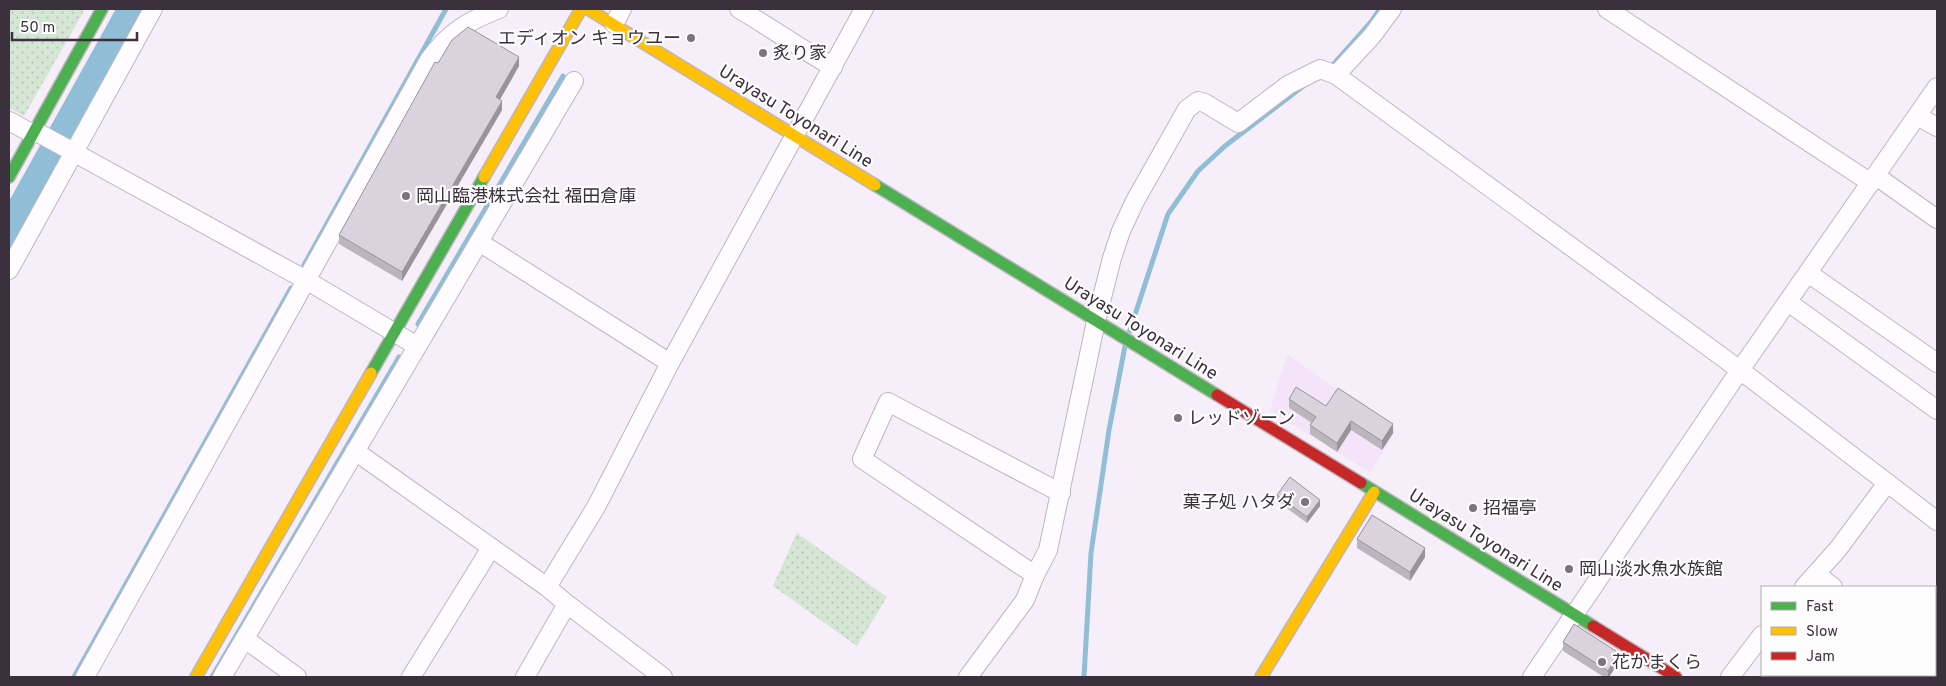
<svg xmlns="http://www.w3.org/2000/svg" width="1946" height="686" viewBox="0 0 1946 686" font-family="Overpass,'Noto Sans JP',sans-serif">
  <style>
    .built { fill: #f4e4fa }
    .grass { fill: url(#grass-dots) }
    .lines { fill: none; stroke-linecap: round; stroke-linejoin: round }
    .stream { stroke: #91bed7; stroke-width: 5 }
    .river { stroke: #91bed7; stroke-width: 30 }
    .street-casing { stroke: #beb6c1; stroke-width: 20 }
    .fast-casing { stroke: #beb6c1; stroke-width: 14 }
    .slow-casing { stroke: #beb6c1; stroke-width: 14 }
    .jam-casing { stroke: #beb6c1; stroke-width: 14 }
    .street { stroke: #fefcfe; stroke-width: 18 }
    .fast { stroke: #4caf50; stroke-width: 11 }
    .slow { stroke: #ffc107; stroke-width: 11 }
    .jam { stroke: #c62828; stroke-width: 11 }
    .wall { fill: #bbb5be }
    .shaded-wall { fill: #99939b }
    .building { fill: #dad2dd; stroke: #99939b }
    .poi-dot { fill: #7c737f; stroke: #fdfdfd; stroke-width: 2 }
    .labels { text-anchor: middle; stroke-width: 4.5; stroke-linejoin: round; paint-order: stroke }
    .poi-label { font-size: 18px; fill: #3a313d; stroke: #fdfdfd; text-anchor: start }
    .street-label { font-size: 18px; fill: #3a313d; stroke: #fdfdfd }
  </style>
  <defs>
    <pattern id="grass-dots" width="8" height="8" patternUnits="userSpaceOnUse" patternTransform="scale(1.25)"><rect width="8" height="8" fill="#d5e6d4"/><path d="M2 2h.1M6 6h.1" fill="none" stroke="#b8c6b7" stroke-width="1.8" stroke-linecap="round"/></pattern>
  </defs>
  <rect width="100%" height="100%" fill="#f6eef9"/>
  <!-- built -->
  <polygon class="built" points="1287,354 1396,431 1370,472 1270,411"/>
  <!-- grass -->
  <g class="grass">
    <polygon points="9,9 85,9 24,116 9,108"/>
    <polygon points="797,533 887,597 857,646 773,586"/>
  </g>
  <g class="lines">
    <!-- stream -->
    <g class="stream">
      <polyline points="1332,66 1371,22 1380,9"/>
      <polyline points="304,265 446,9"/>
      <polyline points="418,324 563,76"/>
      <polyline points="1129,333 1168,214 1198,171 1225,146 1306,84"/>
      <polyline points="74,677 291,288"/>
      <polyline points="212,677 399,357"/>
      <polyline points="1084,677 1091,553 1109,430 1125,346"/>
    </g>
    <!-- river -->
    <polyline class="river" points="9,232 133,9"/>
    <defs>
      <g id="street">
        <path d="M739,9C771,28 801,49 833,67"/>
        <polyline points="1607,9 1871,183"/>
        <polyline points="614,24 622,9"/>
        <polyline points="1336,75 1372,36 1392,9"/>
        <polyline points="1917,116 1937,127"/>
        <polyline points="9,121 33,134"/>
        <polyline points="35,131 306,280 417,346"/>
        <polyline points="1876,176 1937,219"/>
        <polyline points="479,242 670,363"/>
        <polyline points="9,270 153,9"/>
        <polyline points="1808,273 1937,363"/>
        <polyline points="1788,302 1937,410"/>
        <polyline points="355,451 547,587 567,604 663,677"/>
        <polyline points="1816,574 1833,587"/>
        <polyline points="1035,575 862,459 888,402 1061,493"/>
        <polyline points="547,587 596,507 670,363 864,9"/>
        <polyline points="1804,587 1838,549 1887,483"/>
        <polyline points="245,639 297,677"/>
        <polyline points="1845,675 1848,677"/>
        <path d="M85,677L429,60C449,32 468,21 499,9"/>
        <polyline points="222,677 574,81"/>
        <polyline points="411,677 491,548"/>
        <polyline points="525,677 567,604"/>
        <polyline points="968,677 1025,600 1035,575 1048,550 1096,321 1112,258 1121,231 1135,201 1187,109 1198,101 1205,103 1238,123 1288,85 1320,69 1336,75 1740,370 1937,521"/>
        <polyline points="1532,677 1740,370 1937,87"/>
        <polyline points="1730,677 1762,635"/>
      </g>
      <g id="fast">
        <polyline points="9,177 102,9"/>
        <polyline points="875,185 1217,395"/>
        <polyline points="371,373 484,177"/>
        <polyline points="1361,483 1593,626"/>
      </g>
      <g id="slow">
        <polyline points="588,9 875,185"/>
        <polyline points="484,177 581,9"/>
        <polyline points="196,677 371,373"/>
        <polyline points="1261,677 1374,492"/>
      </g>
      <g id="jam">
        <polyline points="1217,395 1361,483"/>
        <polyline points="1593,626 1676,677"/>
      </g>
    </defs>
    <!-- street casing -->
    <use href="#street" class="street-casing"/>
    <!-- fast casing -->
    <use href="#fast" class="fast-casing"/>
    <!-- slow casing -->
    <use href="#slow" class="slow-casing"/>
    <!-- jam casing -->
    <use href="#jam" class="jam-casing"/>
    <!-- street -->
    <use href="#street" class="street"/>
    <!-- fast -->
    <use href="#fast" class="fast"/>
    <!-- slow -->
    <use href="#slow" class="slow"/>
    <!-- jam -->
    <use href="#jam" class="jam"/>
  </g>
  <!-- wall -->
  <g class="wall">
    <polygon points="438,63 519,66 500,100 502,110 402,281 339,244 339,235"/>
    <polygon points="1289,399 1326,406 1393,433 1382,450 1351,430 1337,452 1310,434 1310,425 1312,423 1289,408"/>
    <polygon points="1277,495 1320,506 1307,523 1277,501"/>
    <polygon points="1357,539 1425,557 1410,581 1357,548"/>
    <polygon points="1563,642 1619,662 1609,677 1604,677 1563,651"/>
  </g>
  <!-- shaded-wall -->
  <g class="shaded-wall">
    <polygon points="519,57 519,66 496,106 496,97"/>
    <polygon points="502,101 502,110 402,281 402,272"/>
    <polygon points="1351,421 1351,430 1337,452 1337,443"/>
    <polygon points="1393,424 1393,433 1382,450 1382,441"/>
    <polygon points="1320,500 1320,506 1307,523 1307,517"/>
    <polygon points="1425,548 1425,557 1410,581 1410,572"/>
    <polygon points="1619,653 1619,662 1609,677 1608,677 1608,671"/>
  </g>
  <!-- building -->
  <g class="building">
    <polygon points="468,27 519,57 496,97 502,101 402,272 339,235 435,62 438,63 452,40"/>
    <polygon points="1296,387 1326,406 1338,388 1393,424 1382,441 1351,421 1337,443 1310,425 1316,417 1289,399"/>
    <polygon points="1290,477 1320,500 1307,517 1277,495"/>
    <polygon points="1372,515 1425,548 1410,572 1357,539"/>
    <polygon points="1574,624 1619,653 1608,671 1563,642"/>
  </g>
  <!-- markers -->
  <g class="poi-dot">
    <circle cx="691" cy="38" r="5"/>
    <circle cx="763" cy="53" r="5"/>
    <circle cx="406" cy="196" r="5"/>
    <circle cx="1178" cy="418" r="5"/>
    <circle cx="1305" cy="502" r="5"/>
    <circle cx="1473" cy="508" r="5"/>
    <circle cx="1569" cy="569" r="5"/>
    <circle cx="1602" cy="662" r="5"/>
  </g>
  <g class="labels">
    <!-- poi labels -->
    <g class="poi-label">
      <text x="681" y="44" text-anchor="end">エディオン キョウユー</text>
      <text x="773" y="59">炙り家</text>
      <text x="416" y="202">岡山臨港株式会社 福田倉庫</text>
      <text x="1188" y="424">レッドゾーン</text>
      <text x="1295" y="508" text-anchor="end">菓子処 ハタダ</text>
      <text x="1483" y="514">招福亭</text>
      <text x="1579" y="575">岡山淡水魚水族館</text>
      <text x="1612" y="668">花かまくら</text>
    </g>
    <!-- street labels -->
    <g class="street-label">
      <text transform="translate(796 116) rotate(32)" y="6">Urayasu Toyonari Line</text>
      <text transform="translate(1141 328) rotate(32)" y="6">Urayasu Toyonari Line</text>
      <text transform="translate(1486 540) rotate(32)" y="6">Urayasu Toyonari Line</text>
    </g>
  </g>
  <!-- border -->
  <rect width="1946" height="686" fill="none" stroke="#3a313d" stroke-width="20"/>
  <!-- legend -->
  <rect x="1761" y="586" width="175" height="90" fill="#fdfdfd" stroke="#afabb0"/>
  <rect x="1771" y="602" width="25" height="8" fill="#4caf50" stroke="#afabb0"/>
  <text x="1806" y="611" font-size="15" fill="#3a313d">Fast</text>
  <rect x="1771" y="627" width="25" height="8" fill="#ffc107" stroke="#afabb0"/>
  <text x="1806" y="636" font-size="15" fill="#3a313d">Slow</text>
  <rect x="1771" y="652" width="25" height="8" fill="#c62828" stroke="#afabb0"/>
  <text x="1806" y="661" font-size="15" fill="#3a313d">Jam</text>
  <!-- scale -->
  <path d="M12 32v8h125v-8" fill="none" stroke="#3a313d" stroke-width="2.5"/>
  <text x="20" y="32" font-size="15" fill="#3a313d" stroke="#fdfdfd" stroke-width="4" paint-order="stroke">50 m</text>
</svg>
